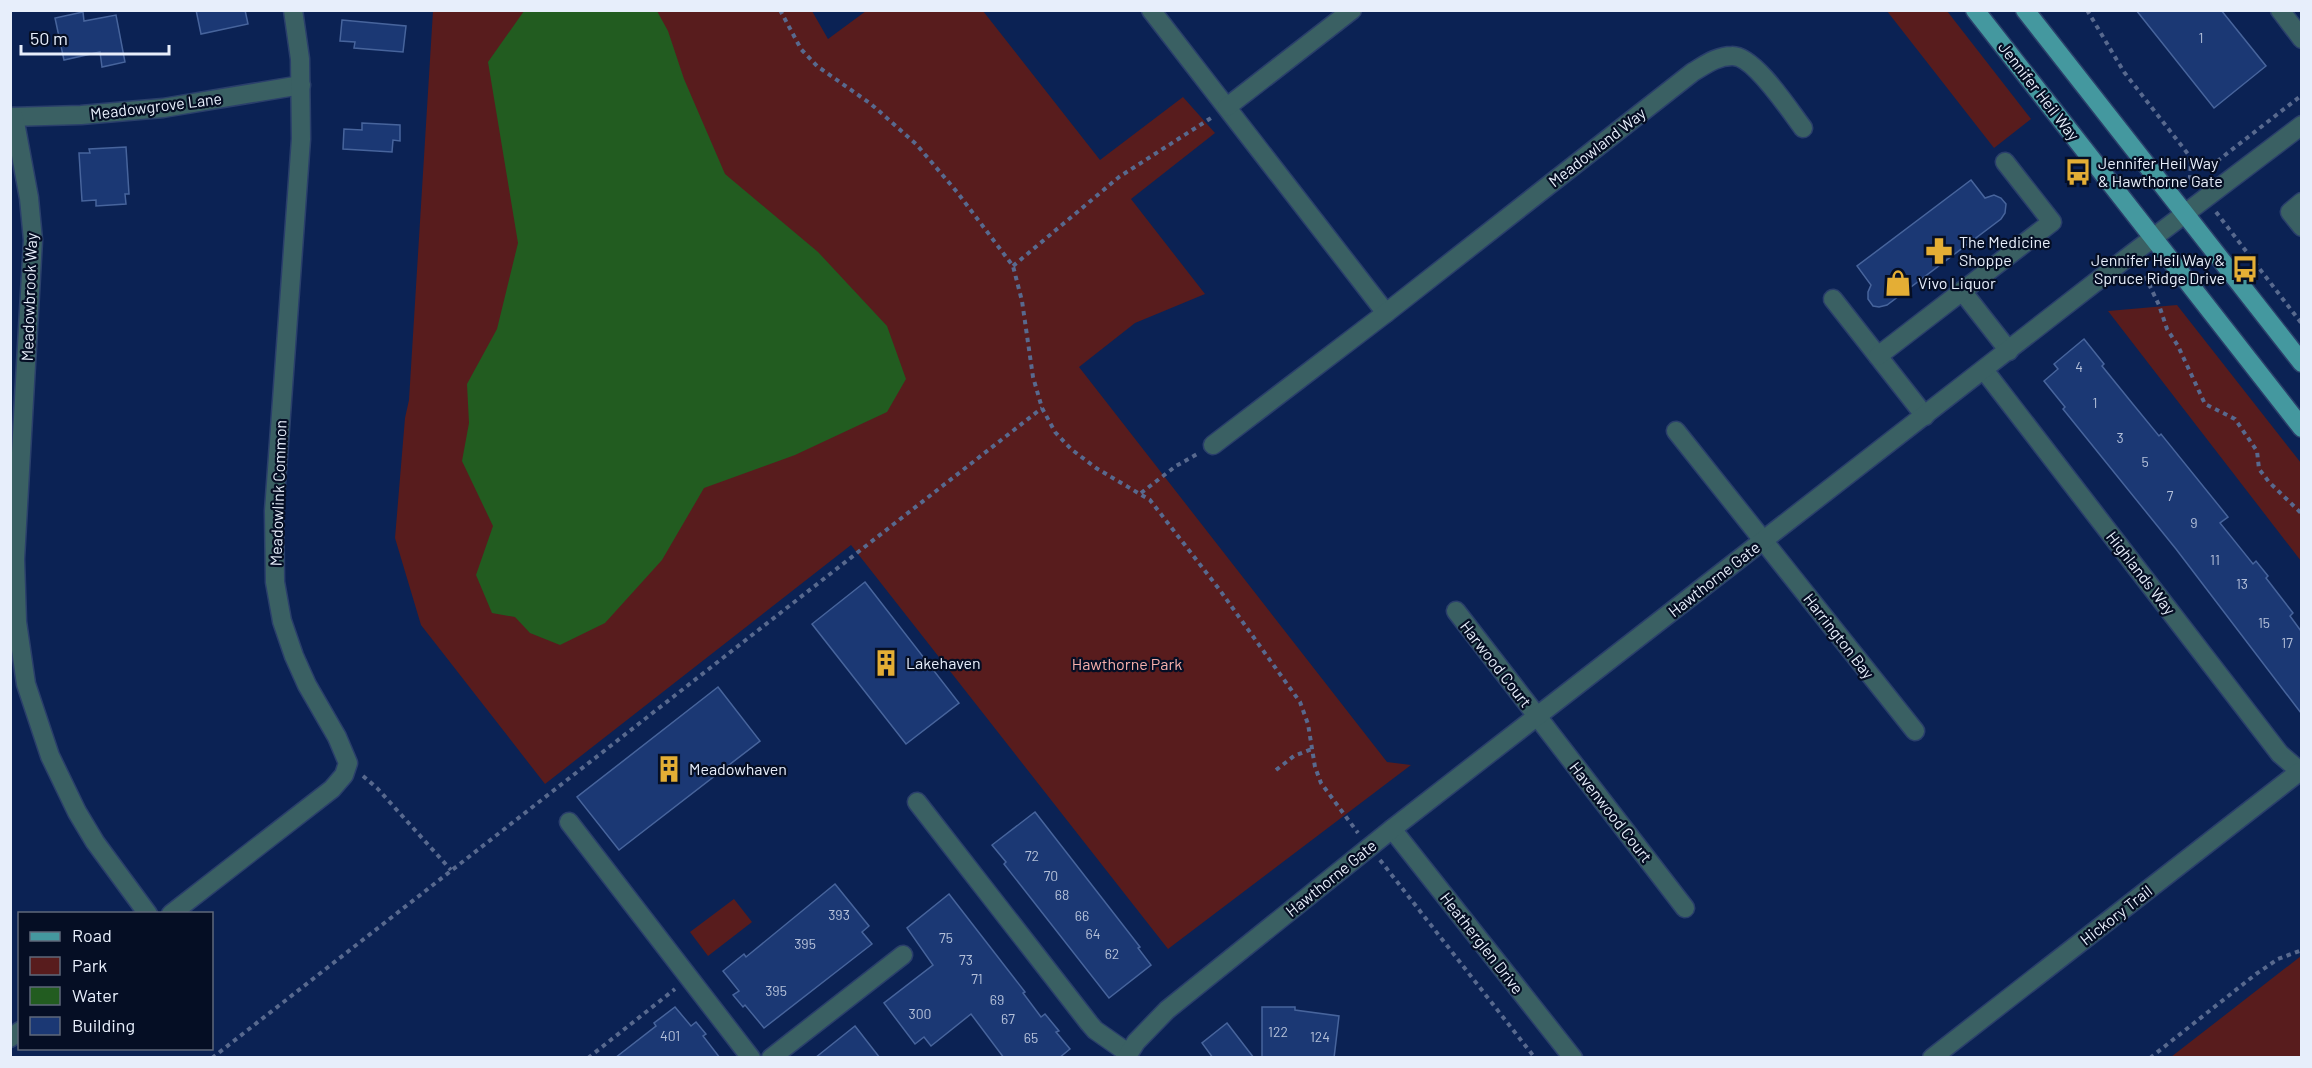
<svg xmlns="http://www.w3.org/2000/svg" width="2312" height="1068" viewBox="0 0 2312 1068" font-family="Barlow,sans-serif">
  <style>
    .green { fill: #581c1d }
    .water { fill: #225c20 }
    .building { fill: #1b3874; stroke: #47649c; stroke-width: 1.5 }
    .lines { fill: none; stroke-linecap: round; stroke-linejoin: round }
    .minor-casing { stroke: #2a3f6b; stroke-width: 21 }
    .major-casing { stroke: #2a3f6b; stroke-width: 21 }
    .path { stroke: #58698e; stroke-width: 4; stroke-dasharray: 4.5 4.5; stroke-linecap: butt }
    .minor { stroke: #3a6063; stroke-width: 18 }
    .major { stroke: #44989f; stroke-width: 18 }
    .labels { text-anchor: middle; stroke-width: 4.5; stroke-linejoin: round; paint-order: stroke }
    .number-label { font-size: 14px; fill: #b4c0d9 }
    .street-label { font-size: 16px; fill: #e7eefb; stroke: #050e24 }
    .poi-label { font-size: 16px; fill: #e7eefb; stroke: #050e24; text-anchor: start }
    .park-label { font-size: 16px; fill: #f6afab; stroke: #050e24 }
  </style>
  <rect width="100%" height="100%" fill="#0b2254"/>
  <!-- green -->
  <g class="green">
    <polygon points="433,11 812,11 828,39 866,11 983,11 1100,160 1183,97 1215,133 1131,199 1205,294 1135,323 1079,367 1387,762 1411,765 1168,949 851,545 545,784 421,625 395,538 405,418 409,400"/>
    <polygon points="1887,11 1947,11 2031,119 1994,148"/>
    <polygon points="2177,305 2301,463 2301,561 2108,311"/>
    <polygon points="734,899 752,922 708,956 690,932"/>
    <polygon points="2301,956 2301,1057 2171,1057"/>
  </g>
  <!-- water -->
  <polygon class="water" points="524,11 657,11 668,31 684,79 725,174 818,252 887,326 906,379 887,412 795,455 704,488 662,560 605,623 560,645 530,633 515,617 492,613 476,575 493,526 462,461 469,423 467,384 497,329 518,243 488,62"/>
  <!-- building -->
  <g class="building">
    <polygon points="196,10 245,10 248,24 201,34"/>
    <polygon points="2136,10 2221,10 2266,66 2214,108"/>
    <polygon points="83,12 84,21 116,15 125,62 102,67 100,52 64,60 55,18"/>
    <polygon points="342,20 406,26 403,52 354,48 355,42 340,41"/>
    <polygon points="362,123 400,125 400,141 393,140 392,152 343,149 344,129 362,130"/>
    <polygon points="126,147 129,194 125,194 126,204 96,206 96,200 82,201 79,153 90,153 89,149"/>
    <polygon points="1971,180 1985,198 1994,195 2001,198 2006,204 2005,213 2001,219 1887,305 1879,307 1873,306 1868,299 1868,292 1871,285 1857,266"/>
    <polygon points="2084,339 2104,364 2102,366 2132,403 2159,436 2161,434 2228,517 2220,523 2253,564 2256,561 2268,576 2266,578 2293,613 2290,616 2301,631 2301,713 2176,549 2063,409 2065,407 2044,381 2058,369 2054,364"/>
    <polygon points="865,582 959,703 906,744 812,624"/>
    <polygon points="718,687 760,741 619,850 577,797"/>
    <polygon points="1035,812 1140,947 1138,948 1151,965 1109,998 1004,864 1006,862 992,845"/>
    <polygon points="835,884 869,926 862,932 872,944 764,1028 745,1005 743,1007 733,995 739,991 723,971 744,954 746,957"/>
    <polygon points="949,894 1025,992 1023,993 1041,1017 1045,1014 1059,1031 1056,1032 1070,1049 1059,1058 1004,1058 971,1014 931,1046 924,1037 915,1044 884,1003 933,965 907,928"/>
    <polygon points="675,1007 691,1026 696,1022 706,1034 703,1036 720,1058 615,1058 656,1026 654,1023"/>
    <polygon points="1262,1007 1295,1007 1295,1010 1339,1016 1334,1058 1262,1058"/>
    <polygon points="1227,1023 1254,1058 1213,1058 1202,1043"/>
    <polygon points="855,1026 880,1058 815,1058"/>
  </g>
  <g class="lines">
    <defs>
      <g id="minor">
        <polyline points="1151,10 1386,313"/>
        <polyline points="2280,10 2302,39"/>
        <polyline points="1227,107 1352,10"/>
        <polyline points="10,117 81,115 163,108 301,85"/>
        <polyline points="14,117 29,198 33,240 15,559 17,622 26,684 50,756 77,812 95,842 148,914"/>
        <polyline points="2302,202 2290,212 2302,227"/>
        <polyline points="1962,291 2009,351"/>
        <polyline points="1833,299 1925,416"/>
        <polyline points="1878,356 2052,222 2005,162"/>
        <polyline points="1984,370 2280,754 2302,773"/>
        <polyline points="1676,431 1915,731"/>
        <path d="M1213,445L1386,313L1693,72C1705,65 1717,56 1732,56C1754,55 1790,111 1803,128"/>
        <polyline points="1456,611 1685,908"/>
        <polyline points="917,802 1089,1023 1095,1030 1128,1053"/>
        <polyline points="569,822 751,1058"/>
        <polyline points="1392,829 1573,1058"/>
        <polyline points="171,914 332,789 344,775 348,763 337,737 307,685 294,656 282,621 275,582 274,511 301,139 300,59 293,10"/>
        <polyline points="10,1038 20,1031"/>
        <polyline points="771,1058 903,955"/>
        <polyline points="1126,1058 1136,1042 1167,1010 1392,829 2133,253 2302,125"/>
        <polyline points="1932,1058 2299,772"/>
      </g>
      <g id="major">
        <polyline points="1975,10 2302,428"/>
        <polyline points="2025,10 2302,363"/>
      </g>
    </defs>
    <!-- minor casing -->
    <use href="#minor" class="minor-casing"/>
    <!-- major casing -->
    <use href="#major" class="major-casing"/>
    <!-- path -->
    <g class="path">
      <polyline points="780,10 801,49 817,66 871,104 916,144 957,192 1013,266 1022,301 1033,377 1042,408 1055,432 1071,449 1096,468 1150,500 1219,589 1300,702 1308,724 1315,767 1321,783 1358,833"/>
      <polyline points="2087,10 2124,72 2188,154 2191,163 2190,177 2195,185"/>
      <polyline points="2192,168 2204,168 2211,166 2302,95"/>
      <polyline points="2216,212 2302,324"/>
      <polyline points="1013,266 1119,177 1211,118"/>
      <polyline points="2145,276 2159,305 2167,329 2178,346 2205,404 2235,419 2257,451 2259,469 2269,482 2302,514"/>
      <polyline points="1141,493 1176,466 1199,453"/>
      <polyline points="1276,770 1294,756 1312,749"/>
      <polyline points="363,776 377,788 451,870"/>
      <polyline points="1380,860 1535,1058"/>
      <polyline points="212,1058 1042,408"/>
      <polyline points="588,1058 675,989"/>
      <polyline points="2150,1058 2256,974 2278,959 2302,950"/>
    </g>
    <!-- minor -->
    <use href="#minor" class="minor"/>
    <!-- major -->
    <use href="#major" class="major"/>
  </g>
  <!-- icons -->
  <defs>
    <symbol id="bus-bare" viewBox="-9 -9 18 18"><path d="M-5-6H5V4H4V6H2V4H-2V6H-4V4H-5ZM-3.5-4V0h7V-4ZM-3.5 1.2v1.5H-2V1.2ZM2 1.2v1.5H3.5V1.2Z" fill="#e4ae35" stroke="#050e24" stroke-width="2.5" paint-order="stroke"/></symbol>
    <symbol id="pharmacy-bare" viewBox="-9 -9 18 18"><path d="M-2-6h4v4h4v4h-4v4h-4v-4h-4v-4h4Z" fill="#e4ae35" stroke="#050e24" stroke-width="2.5" paint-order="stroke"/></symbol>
    <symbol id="shop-bare" viewBox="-9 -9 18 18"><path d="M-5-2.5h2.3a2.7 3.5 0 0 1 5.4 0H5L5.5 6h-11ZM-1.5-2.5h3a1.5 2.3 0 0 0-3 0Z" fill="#e4ae35" stroke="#050e24" stroke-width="2.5" paint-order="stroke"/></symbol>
    <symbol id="building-bare" viewBox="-9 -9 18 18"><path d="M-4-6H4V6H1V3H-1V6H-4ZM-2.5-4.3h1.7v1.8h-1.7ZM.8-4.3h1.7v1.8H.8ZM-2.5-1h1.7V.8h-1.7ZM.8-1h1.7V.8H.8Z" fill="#e4ae35" stroke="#050e24" stroke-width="2.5" paint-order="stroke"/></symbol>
  </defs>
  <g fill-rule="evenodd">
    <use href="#bus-bare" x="2059" y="153" width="38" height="38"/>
    <use href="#pharmacy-bare" x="1920" y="232" width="38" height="38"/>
    <use href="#bus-bare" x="2226" y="250" width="38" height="38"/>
    <use href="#shop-bare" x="1879" y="264" width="38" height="38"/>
    <use href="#building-bare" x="867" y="644" width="38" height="38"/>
    <use href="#building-bare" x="650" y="750" width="38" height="38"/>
  </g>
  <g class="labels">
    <!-- number labels -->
    <g class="number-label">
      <text x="2201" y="43">1</text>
      <text x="2079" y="372">4</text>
      <text x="2095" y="408">1</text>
      <text x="2120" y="443">3</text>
      <text x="2145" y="467">5</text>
      <text x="2170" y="501">7</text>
      <text x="2194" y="528">9</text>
      <text x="2215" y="565">11</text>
      <text x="2242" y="589">13</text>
      <text x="2264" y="628">15</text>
      <text x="2287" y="648">17</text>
      <text x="1032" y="861">72</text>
      <text x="1051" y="881">70</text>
      <text x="1062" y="900">68</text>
      <text x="839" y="920">393</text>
      <text x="1082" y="921">66</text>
      <text x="1093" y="939">64</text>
      <text x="946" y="943">75</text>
      <text x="805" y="949">395</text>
      <text x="1112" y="959">62</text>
      <text x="966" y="965">73</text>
      <text x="977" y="984">71</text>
      <text x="776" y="996">395</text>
      <text x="997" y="1005">69</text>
      <text x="920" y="1019">300</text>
      <text x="1008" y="1024">67</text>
      <text x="1278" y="1037">122</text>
      <text x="670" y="1041">401</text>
      <text x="1320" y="1042">124</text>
      <text x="1031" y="1043">65</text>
    </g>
    <!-- street labels -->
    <g class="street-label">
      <text transform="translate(2039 91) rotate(52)" y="6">Jennifer Heil Way</text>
      <text transform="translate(156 106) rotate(-7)" y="6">Meadowgrove Lane</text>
      <text transform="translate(1597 147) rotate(-38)" y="6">Meadowland Way</text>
      <text transform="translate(29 297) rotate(-88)" y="6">Meadowbrook Way</text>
      <text transform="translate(278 493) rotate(-88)" y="6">Meadowlink Common</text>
      <text transform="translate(2141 573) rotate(52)" y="6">Highlands Way</text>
      <text transform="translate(1714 579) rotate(-38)" y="6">Hawthorne Gate</text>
      <text transform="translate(1839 636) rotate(52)" y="6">Harrington Bay</text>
      <text transform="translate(1496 664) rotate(52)" y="6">Harwood Court</text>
      <text transform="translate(1611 812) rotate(52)" y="6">Havenwood Court</text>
      <text transform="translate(1331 878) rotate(-39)" y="6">Hawthorne Gate</text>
      <text transform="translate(2116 915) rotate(-38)" y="6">Hickory Trail</text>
      <text transform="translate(1482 943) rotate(52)" y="6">Heatherglen Drive</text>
    </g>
    <!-- poi labels -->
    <g class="poi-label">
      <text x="2098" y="169">Jennifer Heil Way<tspan x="2098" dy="18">&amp; Hawthorne Gate</tspan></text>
      <text x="1959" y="248">The Medicine<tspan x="1959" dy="18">Shoppe</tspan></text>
      <text x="2225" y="266" text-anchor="end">Jennifer Heil Way &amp;<tspan x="2225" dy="18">Spruce Ridge Drive</tspan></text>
      <text x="1918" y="289">Vivo Liquor</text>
      <text x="906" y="669">Lakehaven</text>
      <text x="689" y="775">Meadowhaven</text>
    </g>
    <!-- park labels -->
    <g class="park-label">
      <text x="1127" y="670">Hawthorne Park</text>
    </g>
  </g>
  <!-- border -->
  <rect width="2312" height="1068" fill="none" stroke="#e7eefb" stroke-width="24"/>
  <!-- legend -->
  <rect x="18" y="912" width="195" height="138" fill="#050e24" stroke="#5f687a" stroke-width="1.5"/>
  <rect x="30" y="932" width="30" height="9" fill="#44989f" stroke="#5f687a" stroke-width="1.5"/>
  <text x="72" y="942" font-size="18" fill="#e7eefb">Road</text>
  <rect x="30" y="957" width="30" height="18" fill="#581c1d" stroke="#5f687a" stroke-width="1.5"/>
  <text x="72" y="972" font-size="18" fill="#e7eefb">Park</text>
  <rect x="30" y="987" width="30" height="18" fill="#225c20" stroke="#5f687a" stroke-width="1.5"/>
  <text x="72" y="1002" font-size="18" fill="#e7eefb">Water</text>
  <rect x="30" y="1017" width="30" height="18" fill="#1b3874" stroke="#5f687a" stroke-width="1.5"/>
  <text x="72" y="1032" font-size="18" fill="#e7eefb">Building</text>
  <!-- scale -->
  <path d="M21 45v9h148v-9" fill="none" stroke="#e7eefb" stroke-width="3"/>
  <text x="30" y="45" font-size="18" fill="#e7eefb" stroke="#050e24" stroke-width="4.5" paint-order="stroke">50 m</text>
</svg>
